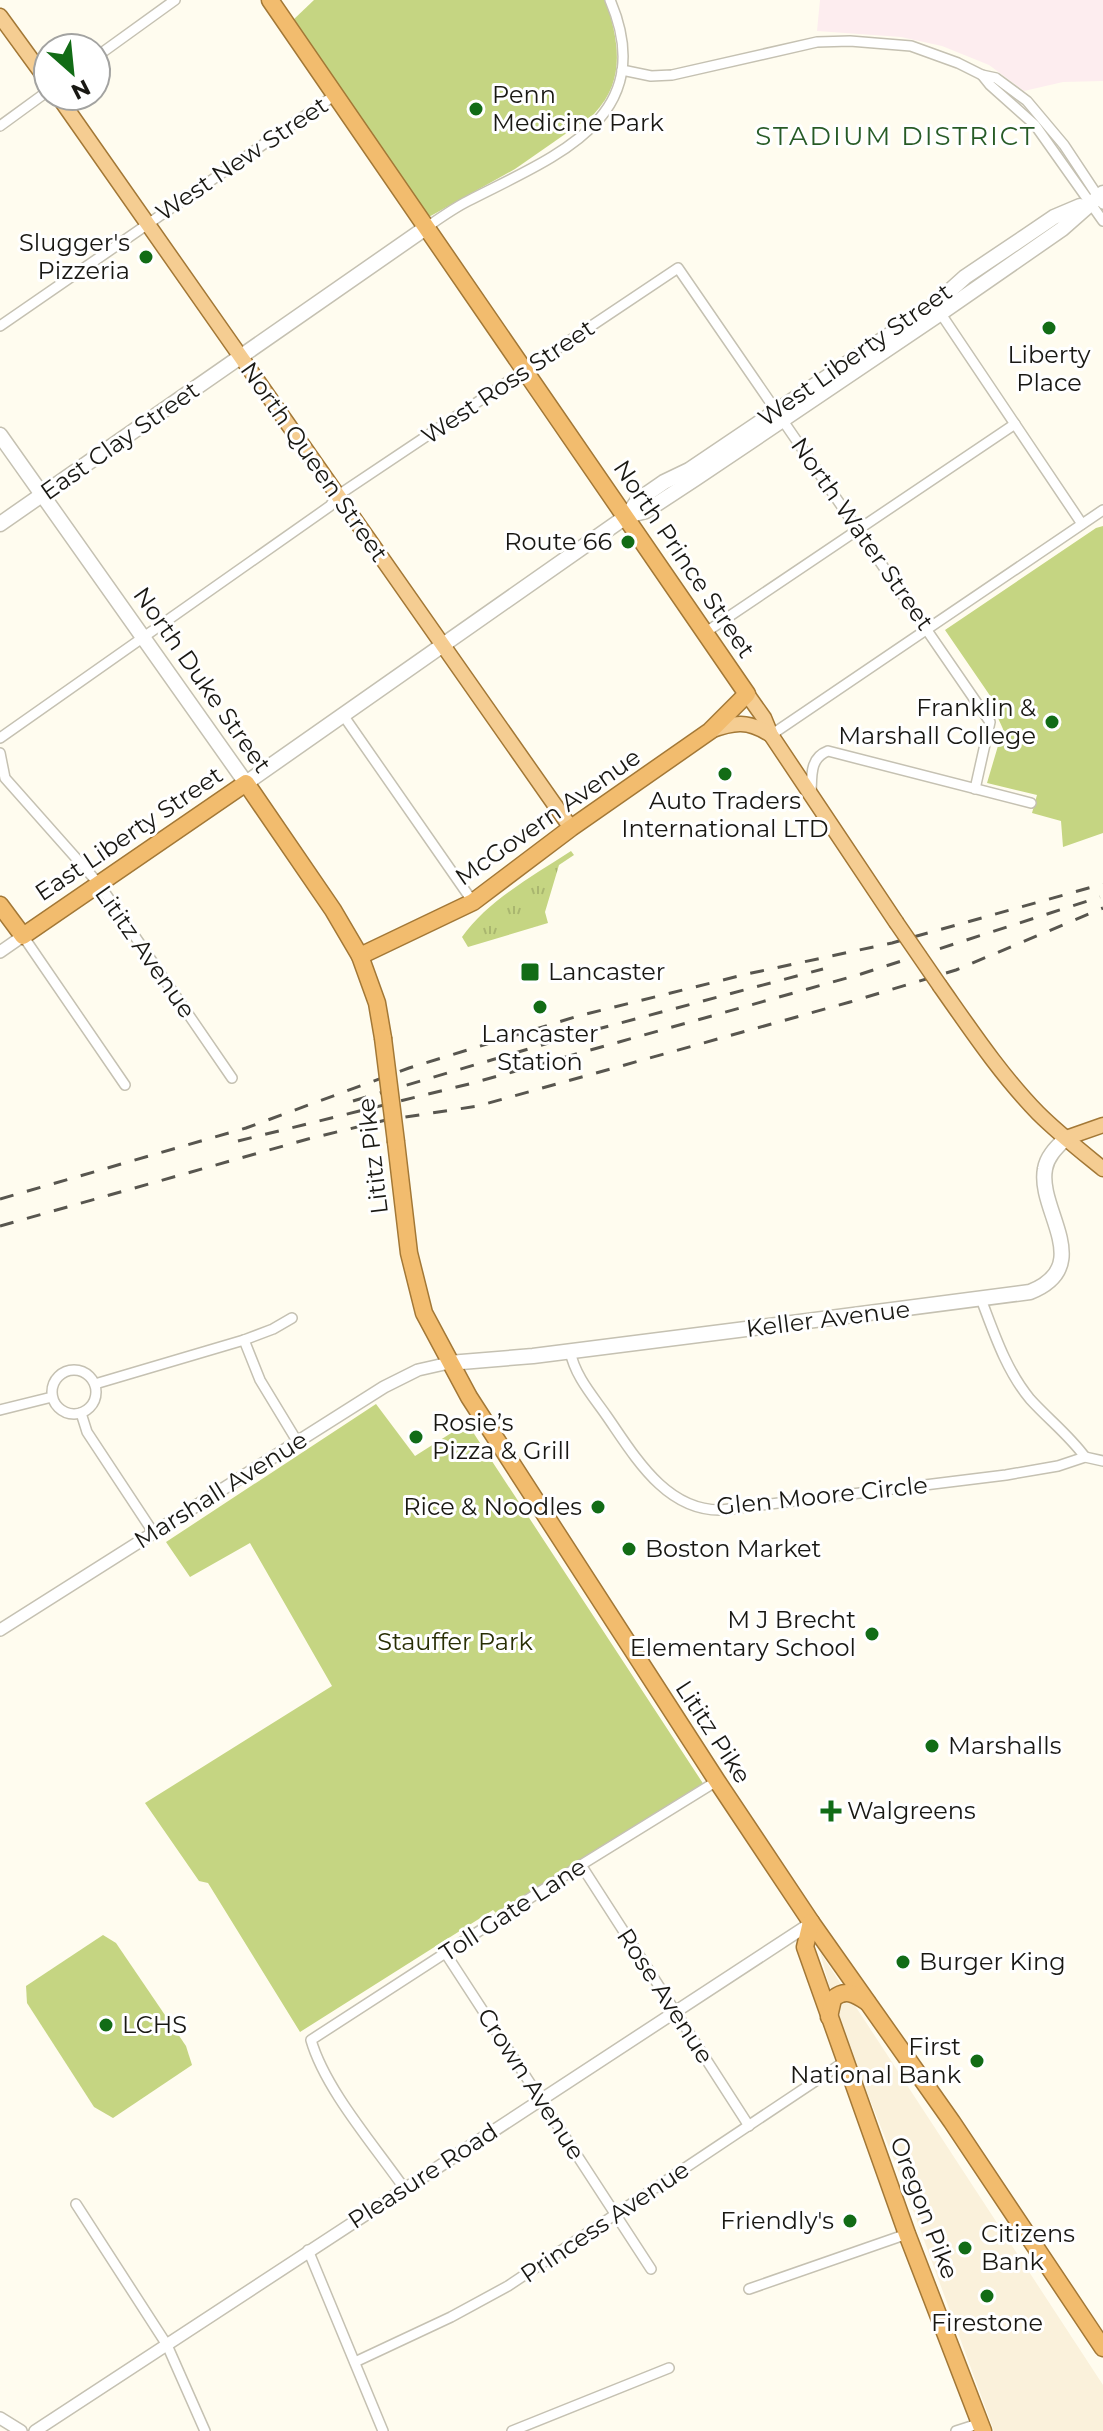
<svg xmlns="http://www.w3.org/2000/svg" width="1103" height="2431" viewBox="0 0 1103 2431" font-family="Montserrat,sans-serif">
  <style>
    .commercial { fill: #faf1db }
    .medical { fill: #fdedef }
    .grass { fill: url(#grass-tufts) }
    .park { fill: #c5d582 }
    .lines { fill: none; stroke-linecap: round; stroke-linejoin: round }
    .minor-casing { stroke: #c5c1b2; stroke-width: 12 }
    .tertiary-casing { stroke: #c5c1b2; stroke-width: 14 }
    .secondary-casing { stroke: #c5c1b2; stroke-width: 17 }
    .primary-casing { stroke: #a37836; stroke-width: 17 }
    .trunk-casing { stroke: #a37836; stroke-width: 19 }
    .minor { stroke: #fff; stroke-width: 9 }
    .tertiary { stroke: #fff; stroke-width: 11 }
    .secondary { stroke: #fff; stroke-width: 14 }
    .primary { stroke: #f5cd92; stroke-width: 14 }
    .trunk { stroke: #f2bc6e; stroke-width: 16 }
    .rail { stroke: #58564f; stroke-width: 3; stroke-dasharray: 14 14; stroke-linecap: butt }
    .primary-bridge-casing { stroke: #a37836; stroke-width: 17; stroke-linecap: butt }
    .trunk-bridge-casing { stroke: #a37836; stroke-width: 19; stroke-linecap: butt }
    .primary-bridge { stroke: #f5cd92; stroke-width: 14 }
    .trunk-bridge { stroke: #f2bc6e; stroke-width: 16 }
    .poi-dot { fill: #126c16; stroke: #fff; stroke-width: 3 }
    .labels { text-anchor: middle; stroke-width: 6; stroke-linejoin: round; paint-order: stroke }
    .poi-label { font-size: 24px; fill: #191813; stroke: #fff; text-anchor: start }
    .street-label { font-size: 24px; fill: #191813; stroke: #fff }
    .park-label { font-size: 24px; fill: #282e04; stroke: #fff }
    .neighbourhood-label { font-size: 26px; letter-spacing: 2px; fill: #275b26; stroke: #fff }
  </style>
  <defs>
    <pattern id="grass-tufts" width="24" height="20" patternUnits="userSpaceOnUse" patternTransform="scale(2)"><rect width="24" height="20" fill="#c5d582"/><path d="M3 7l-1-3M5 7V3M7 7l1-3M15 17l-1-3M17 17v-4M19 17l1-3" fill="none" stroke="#a9b66f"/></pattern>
  </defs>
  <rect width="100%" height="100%" fill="#fffcef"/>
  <!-- commercial -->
  <polygon class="commercial" points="820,1952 1103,2385 1103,2431 994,2431 902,2180 839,2022"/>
  <!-- medical -->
  <polygon class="medical" points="820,0 1103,0 1103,81 1063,82 1024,91 989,65 942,46 901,37 817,31"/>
  <!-- grass -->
  <path class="grass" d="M571,851L574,855L559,865L545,912L548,923L468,947L462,937C488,900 533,876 571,851Z"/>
  <!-- park -->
  <g class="park">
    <path d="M314,0H606C618,41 627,79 594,114L515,169L427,218L292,21Z"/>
    <polygon points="1103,526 1103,833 1063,847 1061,821 1032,813 1037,795 987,783 1003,729 992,705 993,700 945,630 1096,528"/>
    <polygon points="376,1404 415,1456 467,1423 706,1788 501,1918 493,1910 300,2032 208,1883 199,1881 145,1803 332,1686 250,1543 190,1577 166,1542"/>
    <polygon points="103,1935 116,1943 186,2046 192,2065 113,2118 94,2107 27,2003 26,1986"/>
  </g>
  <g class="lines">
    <defs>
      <g id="minor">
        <polyline points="96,57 175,0"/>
        <polyline points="622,70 651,76 672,75 817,42 850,41 911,46 958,63 982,75 996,78 1027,101 1064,145 1103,204"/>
        <polyline points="982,75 990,85 1035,125 1103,221"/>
        <polyline points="0,126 48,91"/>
        <path d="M427,227C440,218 454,208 468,201C553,157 661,119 610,0"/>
        <polyline points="939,311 1082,524"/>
        <polyline points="0,326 335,95"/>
        <polyline points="706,632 1015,424"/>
        <polyline points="343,715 473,902"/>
        <polyline points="771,735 1103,510"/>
        <polyline points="0,738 330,506 337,496 678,268 990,722 975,789"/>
        <polyline points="0,753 5,778 99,884 232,1078"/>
        <path d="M811,795C812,777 809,758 828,751L1031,803"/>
        <polyline points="23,936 125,1085"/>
        <path d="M981,1299C994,1333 1006,1370 1030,1399C1048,1419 1069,1435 1085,1457"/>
        <polyline points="244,1340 260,1380 297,1441"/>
        <path d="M570,1351C575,1376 592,1395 606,1415C634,1455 665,1511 721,1510L1006,1475L1058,1466L1085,1457L1103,1461"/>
        <circle cx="74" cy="1392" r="22"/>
        <polyline points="95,1384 244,1340 273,1329 292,1318"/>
        <polyline points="0,1410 52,1397"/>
        <polyline points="81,1413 87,1432 153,1532"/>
        <polyline points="581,1865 749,2126"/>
        <polyline points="446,1954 651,2269"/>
        <path d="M404,2188C374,2145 325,2089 311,2040L581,1865L717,1781"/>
        <polyline points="76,2204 167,2345 205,2431"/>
        <polyline points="308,2250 383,2431"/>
        <polyline points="749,2289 907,2234"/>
        <polyline points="355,2362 451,2317 508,2286 844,2062"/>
        <polyline points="512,2431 669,2368"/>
        <polyline points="956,2431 981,2423"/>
      </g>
      <g id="tertiary">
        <polyline points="0,952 23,936"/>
        <polyline points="0,1630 384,1387 418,1370 449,1363"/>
        <polyline points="0,2418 21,2431"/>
        <polyline points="35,2431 811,1923"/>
      </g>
      <g id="secondary">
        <polyline points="0,435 246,783 627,516 646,511 695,479 941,313 1062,229 1103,193"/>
        <polyline points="627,516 638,500 664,482 689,470 827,377 935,304 965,277 1026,236 1054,217 1080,206"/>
        <polyline points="0,524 427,227"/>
        <path d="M449,1363L533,1356L738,1330L1030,1292C1096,1266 1037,1210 1045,1169C1047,1156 1057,1147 1066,1138"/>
      </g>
      <g id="primary">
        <polyline points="0,16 48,82"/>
        <polyline points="58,96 571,828"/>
        <polyline points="747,694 764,718 771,735 896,922"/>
        <path d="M710,731C734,722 748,720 771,735"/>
        <path d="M940,986C971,1030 1001,1075 1038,1113C1058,1133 1081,1151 1103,1169"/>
        <polyline points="1066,1138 1103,1125"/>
      </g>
      <g id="trunk">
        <polyline points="270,0 747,694 710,731 571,828 473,902 360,956"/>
        <polyline points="0,905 23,936 246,783 333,910 360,956 377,1003 383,1038"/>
        <polyline points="396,1142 409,1253 424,1313 469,1397 717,1781 811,1922 952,2122 1103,2348"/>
        <polyline points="811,1922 805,1947 907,2234 983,2431"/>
        <path d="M829,2017L833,1999C845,1988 855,1994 867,2002"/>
      </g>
    </defs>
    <!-- minor casing -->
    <use href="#minor" class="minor-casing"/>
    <!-- tertiary casing -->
    <use href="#tertiary" class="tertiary-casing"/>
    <!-- secondary casing -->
    <use href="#secondary" class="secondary-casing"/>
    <!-- primary casing -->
    <use href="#primary" class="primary-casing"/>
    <!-- trunk casing -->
    <use href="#trunk" class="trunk-casing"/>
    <!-- minor -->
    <use href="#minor" class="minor"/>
    <!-- tertiary -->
    <use href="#tertiary" class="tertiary"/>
    <!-- secondary -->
    <use href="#secondary" class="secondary"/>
    <!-- primary -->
    <use href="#primary" class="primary"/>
    <!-- trunk -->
    <use href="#trunk" class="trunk"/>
    <!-- rail -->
    <g class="rail">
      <polyline points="353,1101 579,1034 823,969"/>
      <polyline points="238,1141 473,1083 772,999 861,974 1100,897"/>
      <polyline points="0,1199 246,1128 409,1068 578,1016 747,974 892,943 1103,884"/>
      <polyline points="0,1226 308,1139 386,1120 478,1106 850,1002 956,970 1103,908"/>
    </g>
    <defs>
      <polyline id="primary-bridge" points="896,922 940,986"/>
      <polyline id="trunk-bridge" points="383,1038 396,1142"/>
    </defs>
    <!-- primary-bridge casing -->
    <use href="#primary-bridge" class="primary-bridge-casing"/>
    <!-- trunk-bridge casing -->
    <use href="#trunk-bridge" class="trunk-bridge-casing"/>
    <!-- primary-bridge -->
    <use href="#primary-bridge" class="primary-bridge"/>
    <!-- trunk-bridge -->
    <use href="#trunk-bridge" class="trunk-bridge"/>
  </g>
  <!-- markers -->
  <g class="poi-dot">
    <circle cx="476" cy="109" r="8"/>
    <circle cx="146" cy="257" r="8"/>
    <circle cx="1049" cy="328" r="8"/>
    <circle cx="628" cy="542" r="8"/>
    <circle cx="1052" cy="722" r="8"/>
    <circle cx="725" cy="774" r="8"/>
    <rect x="520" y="962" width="20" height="20" rx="4"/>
    <circle cx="540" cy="1007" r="8"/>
    <circle cx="416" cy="1437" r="8"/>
    <circle cx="598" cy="1507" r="8"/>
    <circle cx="629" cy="1549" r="8"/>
    <circle cx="872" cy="1634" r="8"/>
    <circle cx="932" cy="1746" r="8"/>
    <path d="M827 1799h8v8h8v8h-8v8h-8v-8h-8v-8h8z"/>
    <circle cx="903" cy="1962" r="8"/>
    <circle cx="106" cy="2025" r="8"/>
    <circle cx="977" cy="2061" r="8"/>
    <circle cx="850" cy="2221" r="8"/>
    <circle cx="965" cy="2248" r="8"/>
    <circle cx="987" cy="2296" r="8"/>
  </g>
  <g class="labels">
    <!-- poi labels -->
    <g class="poi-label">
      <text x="492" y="103">Penn<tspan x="492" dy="28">Medicine Park</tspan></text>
      <text x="130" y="251" text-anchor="end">Slugger's<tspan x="130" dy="28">Pizzeria</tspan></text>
      <text x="1049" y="363" text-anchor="middle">Liberty<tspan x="1049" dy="28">Place</tspan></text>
      <text x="612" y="550" text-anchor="end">Route 66</text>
      <text x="1036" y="716" text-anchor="end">Franklin &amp;<tspan x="1036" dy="28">Marshall College</tspan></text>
      <text x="725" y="809" text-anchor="middle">Auto Traders<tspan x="725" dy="28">International LTD</tspan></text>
      <text x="548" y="980">Lancaster</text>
      <text x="540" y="1042" text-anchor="middle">Lancaster<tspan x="540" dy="28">Station</tspan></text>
      <text x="432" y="1431">Rosie’s<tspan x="432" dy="28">Pizza &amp; Grill</tspan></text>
      <text x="582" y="1515" text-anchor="end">Rice &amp; Noodles</text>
      <text x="645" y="1557">Boston Market</text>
      <text x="856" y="1628" text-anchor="end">M J Brecht<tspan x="856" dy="28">Elementary School</tspan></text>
      <text x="948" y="1754">Marshalls</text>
      <text x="847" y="1819">Walgreens</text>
      <text x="919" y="1970">Burger King</text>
      <text x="122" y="2033">LCHS</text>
      <text x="961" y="2055" text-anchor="end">First<tspan x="961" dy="28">National Bank</tspan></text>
      <text x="834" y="2229" text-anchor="end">Friendly's</text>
      <text x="981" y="2242">Citizens<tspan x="981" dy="28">Bank</tspan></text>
      <text x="987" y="2331" text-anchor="middle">Firestone</text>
    </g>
    <!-- street labels -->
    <g class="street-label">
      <text transform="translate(242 159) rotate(-34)" y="8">West New Street</text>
      <text transform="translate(855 355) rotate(-35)" y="8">West Liberty Street</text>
      <text transform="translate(508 382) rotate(-34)" y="8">West Ross Street</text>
      <text transform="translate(120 441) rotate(-35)" y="8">East Clay Street</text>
      <text transform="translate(314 462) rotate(55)" y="8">North Queen Street</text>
      <text transform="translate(862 534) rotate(55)" y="8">North Water Street</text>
      <text transform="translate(684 559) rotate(56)" y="8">North Prince Street</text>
      <text transform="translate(202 680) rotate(55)" y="8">North Duke Street</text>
      <text transform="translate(548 817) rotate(-35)" y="8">McGovern Avenue</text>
      <text transform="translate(129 834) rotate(-34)" y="8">East Liberty Street</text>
      <text transform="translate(145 952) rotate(55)" y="8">Lititz Avenue</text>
      <text transform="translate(373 1156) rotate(-97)" y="8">Lititz Pike</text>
      <text transform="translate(828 1319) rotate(-7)" y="8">Keller Avenue</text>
      <text transform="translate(221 1490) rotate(-32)" y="8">Marshall Avenue</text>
      <text transform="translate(822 1496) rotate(-6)" y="8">Glen Moore Circle</text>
      <text transform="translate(713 1732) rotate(57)" y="8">Lititz Pike</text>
      <text transform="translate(513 1910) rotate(-33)" y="8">Toll Gate Lane</text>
      <text transform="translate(665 1996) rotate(57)" y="8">Rose Avenue</text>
      <text transform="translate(531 2084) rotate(57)" y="8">Crown Avenue</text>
      <text transform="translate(423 2176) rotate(-33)" y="8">Pleasure Road</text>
      <text transform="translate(924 2208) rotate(69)" y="8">Oregon Pike</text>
      <text transform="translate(605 2222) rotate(-34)" y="8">Princess Avenue</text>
    </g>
    <!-- park labels -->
    <g class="park-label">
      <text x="455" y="1650">Stauffer Park</text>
    </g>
    <!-- neighbourhood labels -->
    <g class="neighbourhood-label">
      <text x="896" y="145">STADIUM DISTRICT</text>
    </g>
  </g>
  <!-- north arrow -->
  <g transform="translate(72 72) rotate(153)"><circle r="38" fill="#ffffff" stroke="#a3a3a1" stroke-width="2"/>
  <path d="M0-6L14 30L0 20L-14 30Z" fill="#126c16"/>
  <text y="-12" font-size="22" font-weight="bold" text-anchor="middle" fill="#191813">N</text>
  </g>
</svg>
